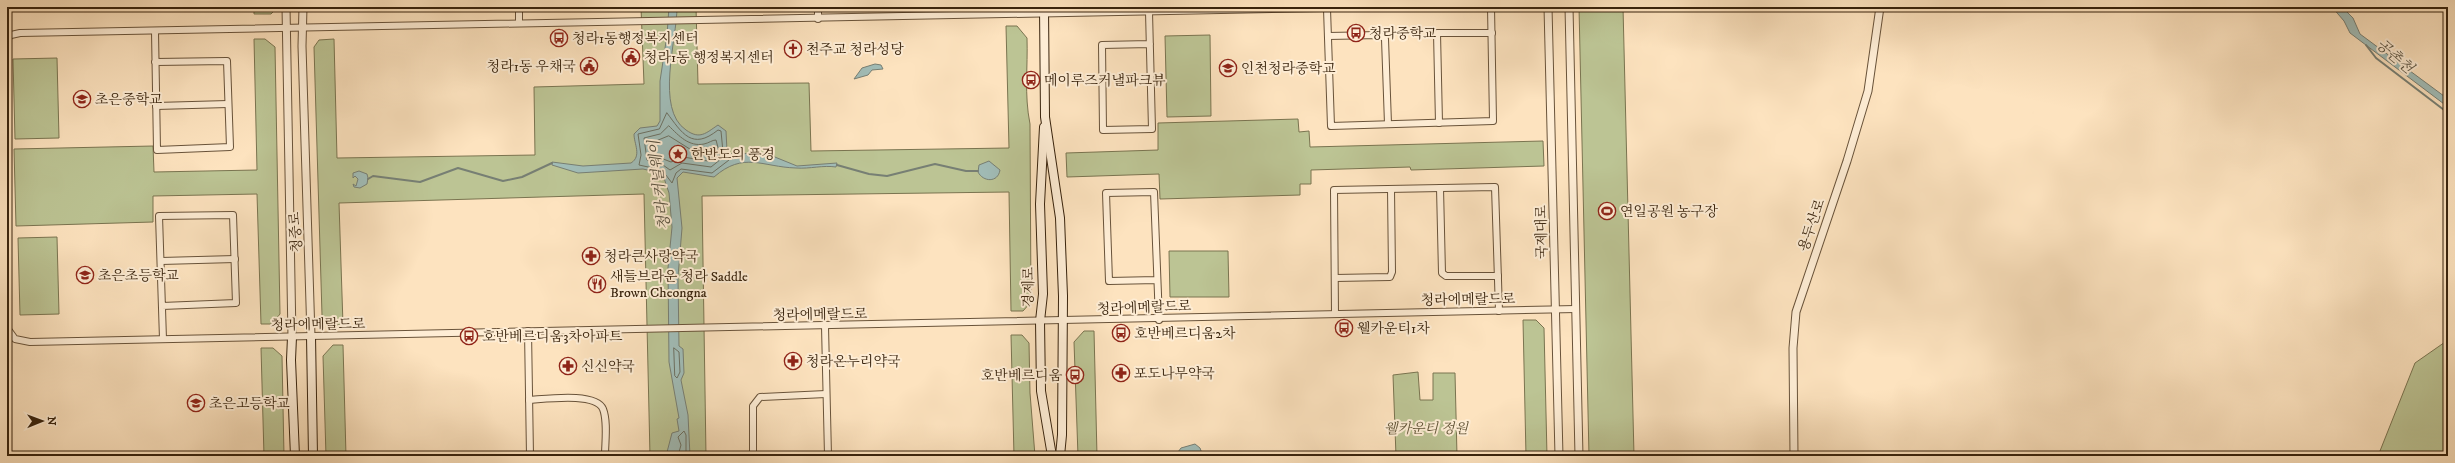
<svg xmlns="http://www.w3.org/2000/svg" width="2455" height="463" viewBox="0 0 2455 463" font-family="'IM FELL DW Pica','Noto Serif KR',serif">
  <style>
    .green { fill: #bcc494; stroke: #7a7450 }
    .water { fill: #a1bdb8; stroke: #777f74 }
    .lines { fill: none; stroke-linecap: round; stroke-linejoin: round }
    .shore { stroke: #6c7062; stroke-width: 1 }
    .stream { stroke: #777f74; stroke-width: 2 }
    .minor-casing { stroke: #69533a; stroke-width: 8 }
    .tertiary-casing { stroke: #69533a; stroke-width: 9 }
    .secondary-casing { stroke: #38230d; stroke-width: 10 }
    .minor { stroke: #feedd5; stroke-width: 6 }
    .tertiary { stroke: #feedd5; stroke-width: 7 }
    .secondary { stroke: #feedd5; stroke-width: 8 }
    .labels { text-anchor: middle; stroke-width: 4; stroke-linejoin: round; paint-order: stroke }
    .poi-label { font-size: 14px; fill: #38230d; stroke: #feedd5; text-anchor: start }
    .street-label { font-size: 14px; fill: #38230d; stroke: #feedd5 }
    .park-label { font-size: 14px; font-style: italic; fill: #605336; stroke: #feedd5 }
    .water-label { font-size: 15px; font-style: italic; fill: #585140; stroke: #feedd5 }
  </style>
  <rect width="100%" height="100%" fill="#fde3bf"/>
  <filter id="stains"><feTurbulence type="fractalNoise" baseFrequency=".005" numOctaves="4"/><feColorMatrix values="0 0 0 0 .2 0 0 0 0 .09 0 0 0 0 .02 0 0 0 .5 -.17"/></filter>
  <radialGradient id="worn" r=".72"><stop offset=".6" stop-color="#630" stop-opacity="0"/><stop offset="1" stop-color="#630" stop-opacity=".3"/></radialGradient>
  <!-- green -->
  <g class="green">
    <polygon points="254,7 275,7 275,10 271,14 254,14"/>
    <path d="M641,7H696L698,84L809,83L811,151L1009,148L1006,26H1017L1027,38C1028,67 1024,94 1030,124L1031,302L1023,311H1011L1009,192L702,196L706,456H650L644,194L339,203L343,325H329L322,315L314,47L319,40L334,39L337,158L535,155L534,87L644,84Z"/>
    <polygon points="1579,7 1623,7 1634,456 1589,456"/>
    <polygon points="1210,35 1211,116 1167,117 1165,36"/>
    <polygon points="254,39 265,39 275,47 280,314 272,324 261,324 257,194 153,196 153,222 16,226 14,149 153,146 154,172 257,170"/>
    <polygon points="57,58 59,138 15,139 13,59"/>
    <polygon points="1298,119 1299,132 1309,131 1310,147 1543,141 1544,166 1411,170 1410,167 1311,170 1311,184 1300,184 1300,195 1160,199 1159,174 1067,177 1066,153 1158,150 1158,123"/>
    <polygon points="57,237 59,314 20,315 18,238"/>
    <polygon points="1169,251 1228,251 1229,297 1170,297"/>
    <polygon points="1523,320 1536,320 1544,328 1547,456 1526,456"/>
    <polygon points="1084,331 1094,331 1097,456 1078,456 1074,342"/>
    <polygon points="1011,335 1022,335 1029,343 1030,393 1035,456 1014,456"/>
    <polygon points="2448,340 2448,456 2378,456 2415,363"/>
    <polygon points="333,345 343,345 346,456 326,456 323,356"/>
    <polygon points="261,348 273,348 282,356 284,456 264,456"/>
    <polygon points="1418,372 1420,400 1433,400 1433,373 1455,373 1457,456 1396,456 1393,375"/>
  </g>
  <!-- water -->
  <g class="water">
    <path d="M669,7H677C677,40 655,109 686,130C700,140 706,133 718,125L726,131L727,151L731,154L765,153L797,166L837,163L836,167C823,165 810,169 796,168C762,167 744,151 714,177L683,172L677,178L682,228L678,277L679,346L683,349L684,373L681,380L688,415L690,456H666L672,433L679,431L677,419L679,418L669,362L668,268L672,227L669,193L664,178L660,173L643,169L578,173L552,165V162L583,166L631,163C642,156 634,144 634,134L640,128L657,126L660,121V81L667,35Z"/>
    <polygon points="2332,7 2342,7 2353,18 2360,34 2448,99 2448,107 2350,33 2344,21"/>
    <polygon points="875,64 881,65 883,69 872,70 868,75 854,79 862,68"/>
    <path d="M989,161L1000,170C998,183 983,182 978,172L979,165Z"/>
    <polygon points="359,171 367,174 368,178 367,184 360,188 354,187 353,184 356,186 358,179 355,176 353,178 353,173"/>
    <polygon points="1195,444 1200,448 1203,456 1195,454 1190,456 1175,456 1181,448"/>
  </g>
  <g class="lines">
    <!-- shore -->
    <g class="shore">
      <path d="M667,113C682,133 692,151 718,130L721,131L723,152L729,160L712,173L681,169L676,173L672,183L662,170L639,165L641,155L638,134L659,129Z"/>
      <path d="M669,126C679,136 689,147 704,144C709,143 712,140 716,140L721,159L711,167L682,163L670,170L663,165L647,160L644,138L660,134Z"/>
      <polygon points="669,136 693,151 711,149 713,157 708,161 683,157 671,162 653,155 652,143"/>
      <polygon points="674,348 679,352 680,372 677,378 675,376"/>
      <polyline points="670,456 679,452 681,445 678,437 684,431 686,435 686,456"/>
    </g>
    <!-- stream -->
    <g class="stream">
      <polyline points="2366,45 2376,58 2448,113"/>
      <polyline points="837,165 869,174 887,176 935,164 966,171 978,171"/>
      <polyline points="368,179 373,176 420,182 458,168 503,181 522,177 552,163"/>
    </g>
    <defs>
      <g id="minor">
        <polyline points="519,7 519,23"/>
        <polyline points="818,7 818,19"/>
        <polyline points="1327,9 1331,126 1493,121 1491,7"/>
        <polyline points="1149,12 1152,129 1103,130 1102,45 1150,44"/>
        <polyline points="155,31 157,150 230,147 227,61 155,62"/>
        <polyline points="1328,36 1380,35 1385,39 1388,124"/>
        <polyline points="7,39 11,35 20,33 1374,7"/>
        <polyline points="156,106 228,104"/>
        <polyline points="1439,123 1437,33 1492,33"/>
        <polyline points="1440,188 1442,273 1446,276 1498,276"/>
        <polyline points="161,261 235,259"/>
        <polyline points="1335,278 1390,277 1392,272 1391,189"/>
        <polyline points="1157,280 1109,281 1106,193 1154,192 1159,320"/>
        <polyline points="162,306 236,303 233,215 159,216 163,339"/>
        <polyline points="1335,314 1334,190 1495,187 1499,311"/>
        <polyline points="825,326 828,456"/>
        <polyline points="7,328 15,339 30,342 1576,309"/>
        <polyline points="528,331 530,456"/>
        <path d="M529,400C546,399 596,392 603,409C608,422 605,442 605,456"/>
        <polyline points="753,456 753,406 760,397 826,394"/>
      </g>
      <g id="tertiary">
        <polyline points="286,7 292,337"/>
        <polyline points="303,7 302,46 311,336"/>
        <polyline points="1548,7 1559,456"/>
        <polyline points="1569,7 1579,456"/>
        <polyline points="1794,456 1793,348 1796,312 1847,161 1868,91 1880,7"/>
      </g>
      <g id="secondary">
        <polyline points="1044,7 1045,117 1060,218 1063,296 1062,435 1060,456"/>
        <polyline points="1044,127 1040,204 1043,294 1040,321 1041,391 1052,456"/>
        <polyline points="311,336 313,456"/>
        <polyline points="292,337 291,360 295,456"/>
      </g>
    </defs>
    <!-- minor casing -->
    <use href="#minor" class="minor-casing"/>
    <!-- tertiary casing -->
    <use href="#tertiary" class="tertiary-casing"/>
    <!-- secondary casing -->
    <use href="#secondary" class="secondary-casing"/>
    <!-- minor -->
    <use href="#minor" class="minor"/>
    <!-- tertiary -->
    <use href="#tertiary" class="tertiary"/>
    <!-- secondary -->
    <use href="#secondary" class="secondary"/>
  </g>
  <!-- icons -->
  <defs>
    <symbol id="bus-ring" viewBox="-11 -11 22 22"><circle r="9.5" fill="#feedd5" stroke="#8f2418" stroke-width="1.5"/><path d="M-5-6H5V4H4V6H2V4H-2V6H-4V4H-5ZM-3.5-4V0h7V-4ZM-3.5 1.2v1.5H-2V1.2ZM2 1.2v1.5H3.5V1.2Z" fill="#8f2418"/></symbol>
    <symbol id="church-ring" viewBox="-11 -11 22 22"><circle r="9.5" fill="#feedd5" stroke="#8f2418" stroke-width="1.5"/><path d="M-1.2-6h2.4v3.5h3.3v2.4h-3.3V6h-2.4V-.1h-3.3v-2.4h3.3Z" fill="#8f2418"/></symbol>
    <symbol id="civic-ring" viewBox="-11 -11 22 22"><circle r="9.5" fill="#feedd5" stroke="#8f2418" stroke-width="1.5"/><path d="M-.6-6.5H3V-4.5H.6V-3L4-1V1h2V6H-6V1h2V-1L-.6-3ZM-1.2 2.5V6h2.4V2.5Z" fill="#8f2418"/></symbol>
    <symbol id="school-ring" viewBox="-11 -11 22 22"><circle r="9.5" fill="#feedd5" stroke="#8f2418" stroke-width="1.5"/><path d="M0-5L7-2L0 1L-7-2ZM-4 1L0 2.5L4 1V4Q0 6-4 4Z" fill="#8f2418"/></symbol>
    <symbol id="sight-ring" viewBox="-11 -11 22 22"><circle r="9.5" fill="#feedd5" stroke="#8f2418" stroke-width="1.5"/><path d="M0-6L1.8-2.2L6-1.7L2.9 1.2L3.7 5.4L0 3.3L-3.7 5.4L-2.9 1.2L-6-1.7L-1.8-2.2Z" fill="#8f2418"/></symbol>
    <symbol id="stadium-ring" viewBox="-11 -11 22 22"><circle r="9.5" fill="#feedd5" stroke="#8f2418" stroke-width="1.5"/><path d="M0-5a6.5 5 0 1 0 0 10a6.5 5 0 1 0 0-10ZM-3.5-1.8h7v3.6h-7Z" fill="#8f2418"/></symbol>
    <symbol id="pharmacy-ring" viewBox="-11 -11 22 22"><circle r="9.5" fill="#feedd5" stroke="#8f2418" stroke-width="1.5"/><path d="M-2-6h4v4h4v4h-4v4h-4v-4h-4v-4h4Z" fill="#8f2418"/></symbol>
    <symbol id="restaurant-ring" viewBox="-11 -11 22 22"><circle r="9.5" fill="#feedd5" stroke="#8f2418" stroke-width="1.5"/><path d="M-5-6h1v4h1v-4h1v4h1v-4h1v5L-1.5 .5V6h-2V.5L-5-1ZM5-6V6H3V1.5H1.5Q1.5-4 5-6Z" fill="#8f2418"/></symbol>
  </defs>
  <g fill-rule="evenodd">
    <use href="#bus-ring" x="1346" y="23" width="20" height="20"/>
    <use href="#bus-ring" x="549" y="28" width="20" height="20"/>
    <use href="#church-ring" x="783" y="39" width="20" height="20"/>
    <use href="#civic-ring" x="621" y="47" width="20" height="20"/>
    <use href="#civic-ring" x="579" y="56" width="20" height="20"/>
    <use href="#school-ring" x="1218" y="58" width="20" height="20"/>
    <use href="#bus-ring" x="1021" y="70" width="20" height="20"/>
    <use href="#school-ring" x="72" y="89" width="20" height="20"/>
    <use href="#sight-ring" x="668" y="144" width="20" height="20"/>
    <use href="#stadium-ring" x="1597" y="201" width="20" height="20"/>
    <use href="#pharmacy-ring" x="581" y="246" width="20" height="20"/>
    <use href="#school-ring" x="75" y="265" width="20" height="20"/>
    <use href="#restaurant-ring" x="587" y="274" width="20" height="20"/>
    <use href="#bus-ring" x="1334" y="318" width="20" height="20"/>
    <use href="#bus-ring" x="1111" y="323" width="20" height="20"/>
    <use href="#bus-ring" x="459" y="326" width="20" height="20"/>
    <use href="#pharmacy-ring" x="783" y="351" width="20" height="20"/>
    <use href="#pharmacy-ring" x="558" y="356" width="20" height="20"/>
    <use href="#pharmacy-ring" x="1111" y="363" width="20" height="20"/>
    <use href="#bus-ring" x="1065" y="365" width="20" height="20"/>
    <use href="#school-ring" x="186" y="393" width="20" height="20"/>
  </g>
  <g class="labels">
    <!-- poi labels -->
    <g class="poi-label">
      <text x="1369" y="38">청라중학교</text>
      <text x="572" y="43">청라1동행정복지센터</text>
      <text x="806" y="54">천주교 청라성당</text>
      <text x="644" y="62">청라1동 행정복지센터</text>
      <text x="576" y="71" text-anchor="end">청라1동 우채국</text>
      <text x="1241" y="73">인천청라중학교</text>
      <text x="1044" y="85">메이루즈커낼파크뷰</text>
      <text x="95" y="104">초은중학교</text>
      <text x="691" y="159">한반도의 풍경</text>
      <text x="1620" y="216">연일공원 농구장</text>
      <text x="604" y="261">청라큰사랑약국</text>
      <text x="98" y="280">초은초등학교</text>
      <text x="610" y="281">새들브라운 청라 Saddle<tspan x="610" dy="16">Brown Cheongna</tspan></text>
      <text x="1357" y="333">웰카운티1차</text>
      <text x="1134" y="338">호반베르디움2차</text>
      <text x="482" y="341">호반베르디움3차아파트</text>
      <text x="806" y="366">청라온누리약국</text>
      <text x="581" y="371">신신약국</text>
      <text x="1134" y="378">포도나무약국</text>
      <text x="1062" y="380" text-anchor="end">호반베르디움</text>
      <text x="209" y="408">초은고등학교</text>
    </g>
    <!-- street labels -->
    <g class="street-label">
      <text transform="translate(1811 225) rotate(-71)" y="5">용두산로</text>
      <text transform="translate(295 232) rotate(-94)" y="5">청중로</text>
      <text transform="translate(1541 232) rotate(-91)" y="5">국제대로</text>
      <text transform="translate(1028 287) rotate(-90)" y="5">경제로</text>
      <text transform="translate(1468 299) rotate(-1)" y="5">청라에메랄드로</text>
      <text transform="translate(1144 307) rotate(-2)" y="5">청라에메랄드로</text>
      <text transform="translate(820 314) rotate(-1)" y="5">청라에메랄드로</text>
      <text transform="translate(318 324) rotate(-1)" y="5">청라에메랄드로</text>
    </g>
    <!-- park labels -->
    <g class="park-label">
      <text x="1426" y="433">웰카운티 정원</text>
    </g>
    <!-- water labels -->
    <g class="water-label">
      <text transform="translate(2395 56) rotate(41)" y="5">공촌천</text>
      <text transform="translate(659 185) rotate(-97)" y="5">청라 커널웨이</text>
    </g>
  </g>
  <!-- margin -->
  <rect width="2455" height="463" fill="none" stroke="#fde3bf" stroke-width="24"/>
  <rect x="8" y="8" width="2439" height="447" fill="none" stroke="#38230d" stroke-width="2"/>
  <rect x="12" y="12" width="2431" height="439" fill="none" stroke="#38230d"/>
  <!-- north arrow -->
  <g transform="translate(42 421) rotate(89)" stroke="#feedd5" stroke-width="3" paint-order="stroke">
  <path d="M0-3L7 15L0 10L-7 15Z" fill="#38230d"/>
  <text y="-6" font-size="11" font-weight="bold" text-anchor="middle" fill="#38230d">N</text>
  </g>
  <rect width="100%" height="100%" filter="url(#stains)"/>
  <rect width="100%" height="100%" fill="url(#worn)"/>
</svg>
